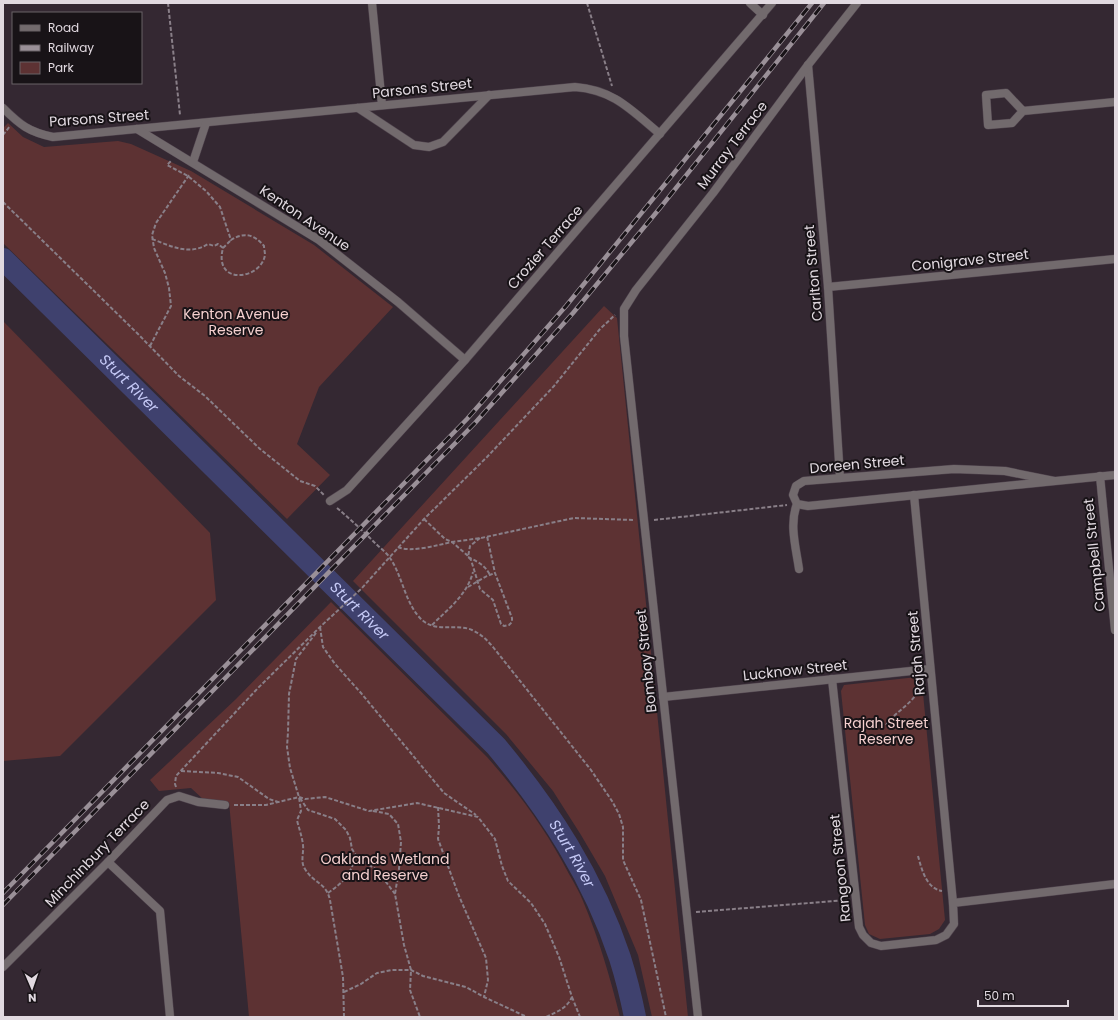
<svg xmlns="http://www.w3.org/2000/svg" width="1118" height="1020" viewBox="0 0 1118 1020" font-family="Poppins,sans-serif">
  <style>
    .green { fill: #5d3233 }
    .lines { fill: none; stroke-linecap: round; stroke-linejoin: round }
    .river { stroke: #3f416e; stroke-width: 22 }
    .street-casing { stroke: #50444e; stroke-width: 9 }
    .path { stroke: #897f88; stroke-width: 2; stroke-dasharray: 4 2; stroke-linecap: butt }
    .street { stroke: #726a6d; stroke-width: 8 }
    .rail-casing { stroke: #9a9098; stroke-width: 4.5 }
    .rail { stroke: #181317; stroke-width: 3; stroke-dasharray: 9; stroke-linecap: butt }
    .labels { text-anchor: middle; stroke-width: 4; stroke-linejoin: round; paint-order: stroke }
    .street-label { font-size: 14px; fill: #e1d9e0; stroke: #181317 }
    .park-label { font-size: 14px; fill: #f5d0cf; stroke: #181317 }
    .water-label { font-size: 15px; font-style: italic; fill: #c5c9f6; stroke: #181317 }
  </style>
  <rect width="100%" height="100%" fill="#342832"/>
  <!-- green -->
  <g class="green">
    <polygon points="8,123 23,137 44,147 118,141 131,144 191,171 314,245 393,307 319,387 297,444 330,475 287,519 3,243 3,128"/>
    <polygon points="604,306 617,318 688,1017 652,1017 638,955 605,876 581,835 553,791 506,734 353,581"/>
    <polygon points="3,321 210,533 216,600 60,756 3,761"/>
    <path d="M331,602L487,757C519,793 547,831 569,874C574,883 579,891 583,901C599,939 610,977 620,1017H249L229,802L204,800L191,788L159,791L150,780L236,699Z"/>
    <polygon points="917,677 922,683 945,920 939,929 930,934 880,939 869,934 865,925 841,691 844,685"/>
  </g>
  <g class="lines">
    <!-- river -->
    <path class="river" id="s1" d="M3,259L496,746C550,811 593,877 620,958C626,977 631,997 635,1017"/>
    <defs>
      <g id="street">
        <polyline points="372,3 382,105"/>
        <polyline points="750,3 763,15"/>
        <polyline points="808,65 828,287 840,478"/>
        <path d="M3,108C20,125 29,132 53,137L575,87C614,90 631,110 660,134"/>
        <polyline points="358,108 414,145 429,147 443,142 489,95"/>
        <polyline points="1023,111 1006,93 986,95 988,125 1012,123 1023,111 1115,102"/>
        <polyline points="137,129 319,240 398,302 465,360"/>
        <polyline points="193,162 206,123"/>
        <polyline points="828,287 1115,259"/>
        <polyline points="1100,476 1115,630"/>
        <polyline points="1054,481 1005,471 954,469 804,481 796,486 793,495 797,504 808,506 1115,475"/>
        <polyline points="914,495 953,903"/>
        <polyline points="330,501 347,490 465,360 772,3"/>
        <path d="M797,504C789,524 796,548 799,569"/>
        <polyline points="832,679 859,927 863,935 871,943 881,946 936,940 946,935 954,924 953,903 1115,884"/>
        <polyline points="663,697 930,669"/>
        <polyline points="108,862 160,911 170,1017"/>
        <polyline points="3,967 108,862 167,800 179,796 198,802 225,805"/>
        <polyline points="698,1017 624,336 624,309 636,290 713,193 808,65 857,3"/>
      </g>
    </defs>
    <!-- street casing -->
    <use href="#street" class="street-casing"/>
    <!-- path -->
    <g class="path">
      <polyline points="168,3 180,115"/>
      <polyline points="587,3 612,86"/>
      <polyline points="3,135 10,126"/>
      <polyline points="3,202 138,334 179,376 205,396 260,449 300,481 315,486 324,495"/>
      <path d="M152,239C171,246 189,256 208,244L214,246L218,244L223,248C213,286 261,280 265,255C265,252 264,249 264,246C254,234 244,232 231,240L220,207L206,191L188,176L167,165L172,160"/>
      <polyline points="223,248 231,240"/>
      <polyline points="150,346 171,306 169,288 165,273 154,248 152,235 156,223 189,175"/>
      <path d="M337,508C350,519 363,531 375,543C380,548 387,553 390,558C403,577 405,604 422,620C437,633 456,623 472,630C481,634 487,640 493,647L591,770L612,801L619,814L623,827V860L641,900L666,1017"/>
      <polyline points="424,519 445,539 452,542 481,538 574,518 634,520"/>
      <polyline points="654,520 787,505"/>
      <path d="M480,538L470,546L468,557C478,562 485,565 490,575"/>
      <path d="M398,547C410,553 438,545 452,542L467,555L471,560L480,589L493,600L501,624L504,626L509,625L512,622V618L495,573L487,536"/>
      <polyline points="468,587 487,576 495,573"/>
      <path d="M432,625C448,609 467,595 473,572"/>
      <polyline points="320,627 323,647 335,664 361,693 444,793 476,815"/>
      <path d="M316,633L296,659L289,694L288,732L287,747L290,768L299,797L301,811L297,820C299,829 302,836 303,845C304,853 300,862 305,869C314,884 326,882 330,900L343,977L344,1017"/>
      <path d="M886,725C896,710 919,701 920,683"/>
      <polyline points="181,771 218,773 238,777 269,799 278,802"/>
      <polyline points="176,787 175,784 176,776 258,688 320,627 361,589 424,519 487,457 554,386 600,329 615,315"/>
      <polyline points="300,798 308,810 335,819 346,830 350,838 352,849 357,857 377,870 395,894"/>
      <path d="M234,805H266L299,797L305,799L325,797L369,811L417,803L478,817L495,839L502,866L508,881L531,903L545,924L559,957L572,997C567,1008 557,1012 546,1017"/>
      <polyline points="438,807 439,826 438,839 459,896 486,958 488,980 484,997"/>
      <polyline points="373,811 389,814 398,824 401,842 399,869 395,894 404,945 411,970 410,990 420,1017"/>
      <path d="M918,856C922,870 926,888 942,891"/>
      <path d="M328,893C346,880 350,875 356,855"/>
      <polyline points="696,912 847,900"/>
      <polyline points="344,992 361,984 377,973 392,970 411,970 423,976 466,987 484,997 527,1017"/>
      <polyline points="572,997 580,1017"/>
    </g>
    <!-- street -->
    <use href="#street" class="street"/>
    <defs>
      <g id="rail">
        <polyline points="3,893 467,419 566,306 812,3"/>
        <polyline points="3,905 475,423 573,313 660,208 824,3"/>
      </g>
    </defs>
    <!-- rail casing -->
    <use href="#rail" class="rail-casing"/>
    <!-- rail -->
    <use href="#rail" class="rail"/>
  </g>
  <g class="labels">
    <!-- street labels -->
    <g class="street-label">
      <text transform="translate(422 88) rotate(-6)" y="5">Parsons Street</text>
      <text transform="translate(99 118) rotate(-4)" y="5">Parsons Street</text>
      <text transform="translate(732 145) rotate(-53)" y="5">Murray Terrace</text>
      <text transform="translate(305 218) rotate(34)" y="5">Kenton Avenue</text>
      <text transform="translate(545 247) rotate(-49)" y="5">Crozier Terrace</text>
      <text transform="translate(970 260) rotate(-6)" y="5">Conigrave Street</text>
      <text transform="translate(813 273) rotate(-95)" y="5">Carlton Street</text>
      <text transform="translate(857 464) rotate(-5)" y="5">Doreen Street</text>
      <text transform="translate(1094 555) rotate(-96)" y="5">Campbell Street</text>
      <text transform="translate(916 653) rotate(-95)" y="5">Rajah Street</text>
      <text transform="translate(646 661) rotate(-96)" y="5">Bombay Street</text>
      <text transform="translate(795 670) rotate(-6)" y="5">Lucknow Street</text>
      <text transform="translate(97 853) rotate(-46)" y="5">Minchinbury Terrace</text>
      <text transform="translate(840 868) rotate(-96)" y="5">Rangoon Street</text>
    </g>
    <!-- park labels -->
    <g class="park-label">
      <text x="236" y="319">Kenton Avenue<tspan x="236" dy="16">Reserve</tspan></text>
      <text x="886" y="728">Rajah Street<tspan x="886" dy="16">Reserve</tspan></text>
      <text x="385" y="864">Oaklands Wetland<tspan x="385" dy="16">and Reserve</tspan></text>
    </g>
    <!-- water labels -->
    <g class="water-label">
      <text dy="5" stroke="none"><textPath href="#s1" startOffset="177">Sturt River</textPath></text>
      <text dy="5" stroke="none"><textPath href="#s1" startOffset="501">Sturt River</textPath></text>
      <text dy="5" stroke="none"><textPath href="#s1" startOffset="825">Sturt River</textPath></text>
    </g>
  </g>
  <!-- border -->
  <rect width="1118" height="1020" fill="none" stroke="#e1d9e0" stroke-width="8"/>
  <!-- legend -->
  <rect x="12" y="12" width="130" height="72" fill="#181317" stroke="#686267"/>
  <rect x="20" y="25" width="20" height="6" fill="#726a6d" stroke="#686267"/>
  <text x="48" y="32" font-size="12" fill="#e1d9e0">Road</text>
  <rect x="20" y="45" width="20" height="6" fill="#9a9098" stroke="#686267"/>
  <text x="48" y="52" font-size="12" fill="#e1d9e0">Railway</text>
  <rect x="20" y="62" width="20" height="12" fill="#5d3233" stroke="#686267"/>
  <text x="48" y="72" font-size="12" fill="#e1d9e0">Park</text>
  <!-- north arrow -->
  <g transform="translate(32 988) rotate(178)" stroke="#181317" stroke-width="3" paint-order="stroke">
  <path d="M0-3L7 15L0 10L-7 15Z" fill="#e1d9e0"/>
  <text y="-6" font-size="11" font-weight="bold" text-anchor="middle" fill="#e1d9e0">N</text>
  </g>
  <!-- scale -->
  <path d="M978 1000v6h90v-6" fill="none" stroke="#e1d9e0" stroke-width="2"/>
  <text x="984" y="1000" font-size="12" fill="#e1d9e0" stroke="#181317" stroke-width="3" paint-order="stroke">50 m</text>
</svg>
